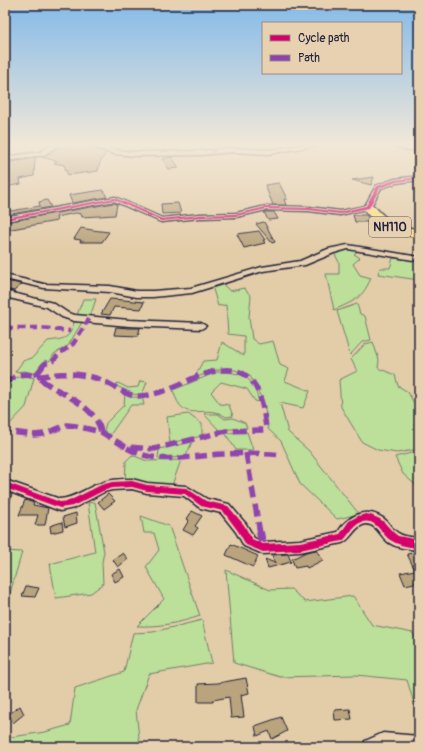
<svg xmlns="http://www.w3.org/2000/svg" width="424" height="752" viewBox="0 0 424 752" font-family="Pangolin,sans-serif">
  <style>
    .green { fill: #bcdf99; stroke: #6f806a }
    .building { fill: #baa47d; stroke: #22223b }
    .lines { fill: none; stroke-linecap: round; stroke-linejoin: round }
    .street-casing { stroke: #22223b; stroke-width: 3 }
    .highway-casing { stroke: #22223b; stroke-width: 3 }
    .street { fill: #e8d1b1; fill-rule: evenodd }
    .highway { fill: #fce080; fill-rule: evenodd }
    .quiet-far3 { stroke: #8e44ad; stroke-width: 3; stroke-dasharray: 6 3; stroke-linecap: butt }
    .quiet-far2 { stroke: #8e44ad; stroke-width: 4.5; stroke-dasharray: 8 4.5; stroke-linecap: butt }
    .quiet-far1 { stroke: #8e44ad; stroke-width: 5.5; stroke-dasharray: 12 5.5; stroke-linecap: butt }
    .quiet { stroke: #8e44ad; stroke-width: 8; stroke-dasharray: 15 8; stroke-linecap: butt }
    .cycleway-casing { stroke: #e8d1b1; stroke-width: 2 }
    .cycleway { fill: #d6006c; fill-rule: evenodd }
    .labels { text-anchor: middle; stroke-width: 3.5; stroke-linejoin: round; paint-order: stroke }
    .shield { fill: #e8d1b1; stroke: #5d565e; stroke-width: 1 }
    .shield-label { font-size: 12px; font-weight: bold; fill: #22223b }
  </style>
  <rect width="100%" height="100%" fill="#e3cca8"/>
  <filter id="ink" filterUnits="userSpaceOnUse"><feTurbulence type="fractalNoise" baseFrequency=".025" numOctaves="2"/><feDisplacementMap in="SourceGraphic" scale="8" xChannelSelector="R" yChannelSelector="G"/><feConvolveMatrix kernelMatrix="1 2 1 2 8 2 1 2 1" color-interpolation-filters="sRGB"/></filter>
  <g filter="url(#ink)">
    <!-- green -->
    <g class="green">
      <path d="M349,249L359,250L354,254L360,258L353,264L360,275L371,278C362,299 354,301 334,310L326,274H339V262L334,253Z"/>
      <polygon points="393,258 419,261 419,280 378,274 380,268 390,268"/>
      <polygon points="221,283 230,291 244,288 251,296 249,317 252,339 259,344 273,341 280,365 289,369 285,381 310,391 303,408 280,403 288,432 309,451 359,514 337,519 300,484 281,441 268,429 264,403 250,376 235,370 217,370 194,378 203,361 217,360 222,342 244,356 244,336 228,334 226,305 218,306 212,286"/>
      <polygon points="83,299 96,299 90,317 77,315"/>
      <polygon points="357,304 360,314 365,316 371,340 362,342 350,355 337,311"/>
      <path d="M74,322H82L68,346L54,354L51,360L42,363L35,374L25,371L15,372L23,361L32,358L48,341C64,339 70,339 74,322Z"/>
      <polygon points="373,342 379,360 378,368 395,375 398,386 408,392 419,413 414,425 419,433 419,449 397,453 378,450 362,442 341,407 339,380 357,371 351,359 365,344"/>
      <path d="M217,372C243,372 253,376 259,402L255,401L247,389L221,382L211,392L220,404L229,405L233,416L226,417C202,401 184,428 173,390Z"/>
      <polygon points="24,375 34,378 26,407 5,429 5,386 15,378"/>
      <polygon points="140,381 147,382 142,395 131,394 115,385 118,383 128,388 138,387"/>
      <polygon points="125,394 129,397 142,397 144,405 131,405 110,435 104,431 106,423 124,405"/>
      <polygon points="188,414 202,424 202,436 170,443 167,417"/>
      <polygon points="204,414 218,414 225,419 233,418 245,423 247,428 219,430"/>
      <polygon points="247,432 253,450 236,450 225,433"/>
      <polygon points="192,442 186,456 165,459 158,458 159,449"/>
      <polygon points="419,451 419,488 403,474 395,457"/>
      <polygon points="132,455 147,461 181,460 171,488 125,483 126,461"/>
      <polygon points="95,502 104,552 102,562 103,584 91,593 56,598 50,564 95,552 88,503"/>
      <path d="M141,516L169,526L200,616C179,623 159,627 137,626L164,599L146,567L159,550L154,533H144Z"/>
      <polygon points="5,551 22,552 8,600 5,601"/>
      <polygon points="226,570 270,590 291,589 305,602 353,596 372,625 413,633 419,645 419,720 407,680 356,675 280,677 234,663"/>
      <polygon points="202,620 212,663 149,674 136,710 140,747 5,747 5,738 45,732 70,725 75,688 124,672 133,633 153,632"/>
    </g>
    <!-- building -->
    <g class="building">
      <polygon points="68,144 81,144 106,153 100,162 98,171 68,175 64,165 54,163 57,161 41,157 59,147 67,148"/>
      <polygon points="172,157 179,168 169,169 162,159"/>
      <polygon points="35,158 34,176 20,179 21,184 5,187 5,170 8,170 6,163"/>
      <polygon points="374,177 371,185 352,180"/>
      <polygon points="279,183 287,199 284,199 286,205 273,205 265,185"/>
      <polygon points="103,190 107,197 72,203 69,195"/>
      <polygon points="47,200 51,207 5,215 5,212 40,206 39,202"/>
      <polygon points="114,203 117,204 115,215 82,217 81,214 76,213 56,217 57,221 6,230 5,222"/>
      <polygon points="178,203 181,213 162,214 161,204"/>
      <polygon points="264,212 274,212 278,219 268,220"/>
      <polygon points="353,215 366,215 371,222 355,222"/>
      <polygon points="264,222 275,242 272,243 256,224"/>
      <polygon points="81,228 92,230 109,232 102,242 80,242 81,240 74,239"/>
      <polygon points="259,231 265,240 263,240 265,243 244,248 237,234"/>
      <polygon points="5,281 22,284 14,291 5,289"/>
      <polygon points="110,299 124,300 144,302 141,309 114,307 110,315 101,314"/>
      <polygon points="116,327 129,328 140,328 138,336 114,335"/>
      <polygon points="5,492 12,494 7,512 5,512"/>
      <polygon points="108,494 115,501 104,509 98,502"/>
      <polygon points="25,500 34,503 33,505 48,508 45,525 35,525 38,515 19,515"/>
      <polygon points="192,511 202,516 195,526 198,528 193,535 183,530 189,520 187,519"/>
      <polygon points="76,513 77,523 65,527 63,517"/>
      <polygon points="62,522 63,530 51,533 50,526"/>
      <polygon points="231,544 258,556 253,567 226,555"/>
      <polygon points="316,550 323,560 307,568 306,566 295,568 292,559 306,552"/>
      <polygon points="419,552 419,582 405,585 400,573 415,570 407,554"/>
      <polygon points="123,553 128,559 118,567 113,560"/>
      <polygon points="288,554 291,562 268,568 265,559 275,563 272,555"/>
      <polygon points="120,569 124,577 115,582 111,574"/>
      <polygon points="26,586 39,588 35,597 22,596"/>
      <polygon points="246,678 249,693 241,695 244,717 231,718 229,697 213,700 213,702 198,702 198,684 218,683"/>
      <polygon points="20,706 24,714 13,723 9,714"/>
      <polygon points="350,709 352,719 335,720 334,710"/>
      <polygon points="281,717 287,731 272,739 269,731 257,736 255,726"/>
    </g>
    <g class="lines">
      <defs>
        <g id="street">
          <polygon points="53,144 61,144 44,155 5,161 5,157 40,152"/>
          <polygon points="87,144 97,144 115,150 136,152 201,151 231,148 269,150 307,144 323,144 269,154 231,152 201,155 136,156 114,154"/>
          <polygon points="388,144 419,146 419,150 407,150"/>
          <polygon points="419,176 419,180 396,183 381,188 370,208 340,215 309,211 266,210 236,217 200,218 161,222 114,201 5,221 5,217 115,197 162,218 200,214 236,213 266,206 309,207 340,211 365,206 376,186 395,179"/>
          <polygon points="348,245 419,257 419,261 348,249 334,253 305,265 263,271 192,293 153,297 137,297 110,292 44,288 5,279 5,275 44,284 110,286 137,291 153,291 191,288 262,267 300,261 328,249"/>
          <polygon points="5,291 53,303 68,313 75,315 129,320 201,323 206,326 201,329 129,326 74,321 62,317 47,307 5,297"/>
          <path d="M132,479L147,483L186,486L207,499L229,504L246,524L254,538L263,542L300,540L338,532C348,516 365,506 383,518C389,522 391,529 398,533C403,537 412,537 419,538V550C409,549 396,548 388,542C380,536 378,525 366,524C354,526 352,539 342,543L300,552L263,554L244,546L236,532L221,513L200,508L184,496L147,493L132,489L112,490L104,492L74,508L60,511L5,490V480L60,499C74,498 85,489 98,484C109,479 120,479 132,479Z"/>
          <polygon points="383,733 419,736 419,747 363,747 365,741"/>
        </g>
        <path id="highway" d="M368,203C375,205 378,211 383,215C393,225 405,228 419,229V237C395,235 376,227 362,207Z"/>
      </defs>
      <!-- street casing -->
      <use href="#street" class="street-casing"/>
      <!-- highway casing -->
      <use href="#highway" class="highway-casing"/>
      <!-- street -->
      <use href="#street" class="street"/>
      <!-- highway -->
      <use href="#highway" class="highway"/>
      <!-- quiet-far3 -->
      <polyline class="quiet-far3" points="211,152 228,144"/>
      <!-- quiet-far2 -->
      <g class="quiet-far2">
        <polyline points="5,328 40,328 70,331"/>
        <polyline points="42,367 45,363 53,361 59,354 73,344 89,319"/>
      </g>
      <!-- quiet-far1 -->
      <g class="quiet-far1">
        <path d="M43,366L36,375C55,394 95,402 101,432"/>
        <path d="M5,384C10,380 14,376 20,375C28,373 34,376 41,376C47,376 51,374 57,374C71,373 88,375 101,380C114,385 124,395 137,396C170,397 205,363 237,371C260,377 263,408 266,427L264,430L226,431L154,449L126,447L101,432L76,426L67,425L44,434L34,435L5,431"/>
        <path d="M127,448C160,466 188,456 223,454C243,453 263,453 282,455"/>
        <polyline points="246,453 260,533"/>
      </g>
      <!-- quiet -->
      <polyline class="quiet" points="260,532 263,548"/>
      <defs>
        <g id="cycleway">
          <polygon points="419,177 419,179 396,182 380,188 369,208 340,214 309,210 266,209 236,216 200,217 161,221 115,200 5,220 5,218 115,198 162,219 200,215 236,214 266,207 309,208 340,212 366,206 377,186 395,180"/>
          <path d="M132,481L147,485L186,488L206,501L228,506L244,525L252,539L263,544L300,542L340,534L349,521L358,516L366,514L371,515L380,519L384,522L393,532L398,536L419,540V548C410,547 400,546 392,541C381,535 377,518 362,522C352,525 349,537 342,541L300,550L263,552L246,545L238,531L223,511L201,506L185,494L147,491L132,487L112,488L103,491L73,506L60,508L5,488V482L60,502L69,501L101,485L112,482Z"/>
        </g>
      </defs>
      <!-- cycleway casing -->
      <use href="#cycleway" class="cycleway-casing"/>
      <!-- cycleway -->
      <use href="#cycleway" class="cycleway"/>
    </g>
  </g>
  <!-- sky -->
  <linearGradient id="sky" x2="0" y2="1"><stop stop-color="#84bae9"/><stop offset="0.58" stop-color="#f2e8d8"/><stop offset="1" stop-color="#f2e8d8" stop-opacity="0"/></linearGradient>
  <rect width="424" height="250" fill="url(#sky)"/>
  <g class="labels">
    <!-- shield labels -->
    <rect class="shield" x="369" y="217" width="42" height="20" rx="3"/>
    <g class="shield-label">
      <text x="390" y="231">NH110</text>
    </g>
  </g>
  <!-- margin -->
  <rect width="424" height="752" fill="none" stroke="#e8d1b1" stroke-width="20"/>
  <rect x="10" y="10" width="404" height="732" fill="none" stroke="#22223b" stroke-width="1.5" filter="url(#ink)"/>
  <!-- legend -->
  <rect x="262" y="22" width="140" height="52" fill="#e8d1b1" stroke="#998b82"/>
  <rect x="270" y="35" width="20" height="6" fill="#d6006c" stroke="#998b82"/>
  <text x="298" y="42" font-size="12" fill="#22223b">Cycle path</text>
  <rect x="270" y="55" width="20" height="6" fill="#8e44ad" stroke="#998b82"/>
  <text x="298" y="62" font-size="12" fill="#22223b">Path</text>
</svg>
